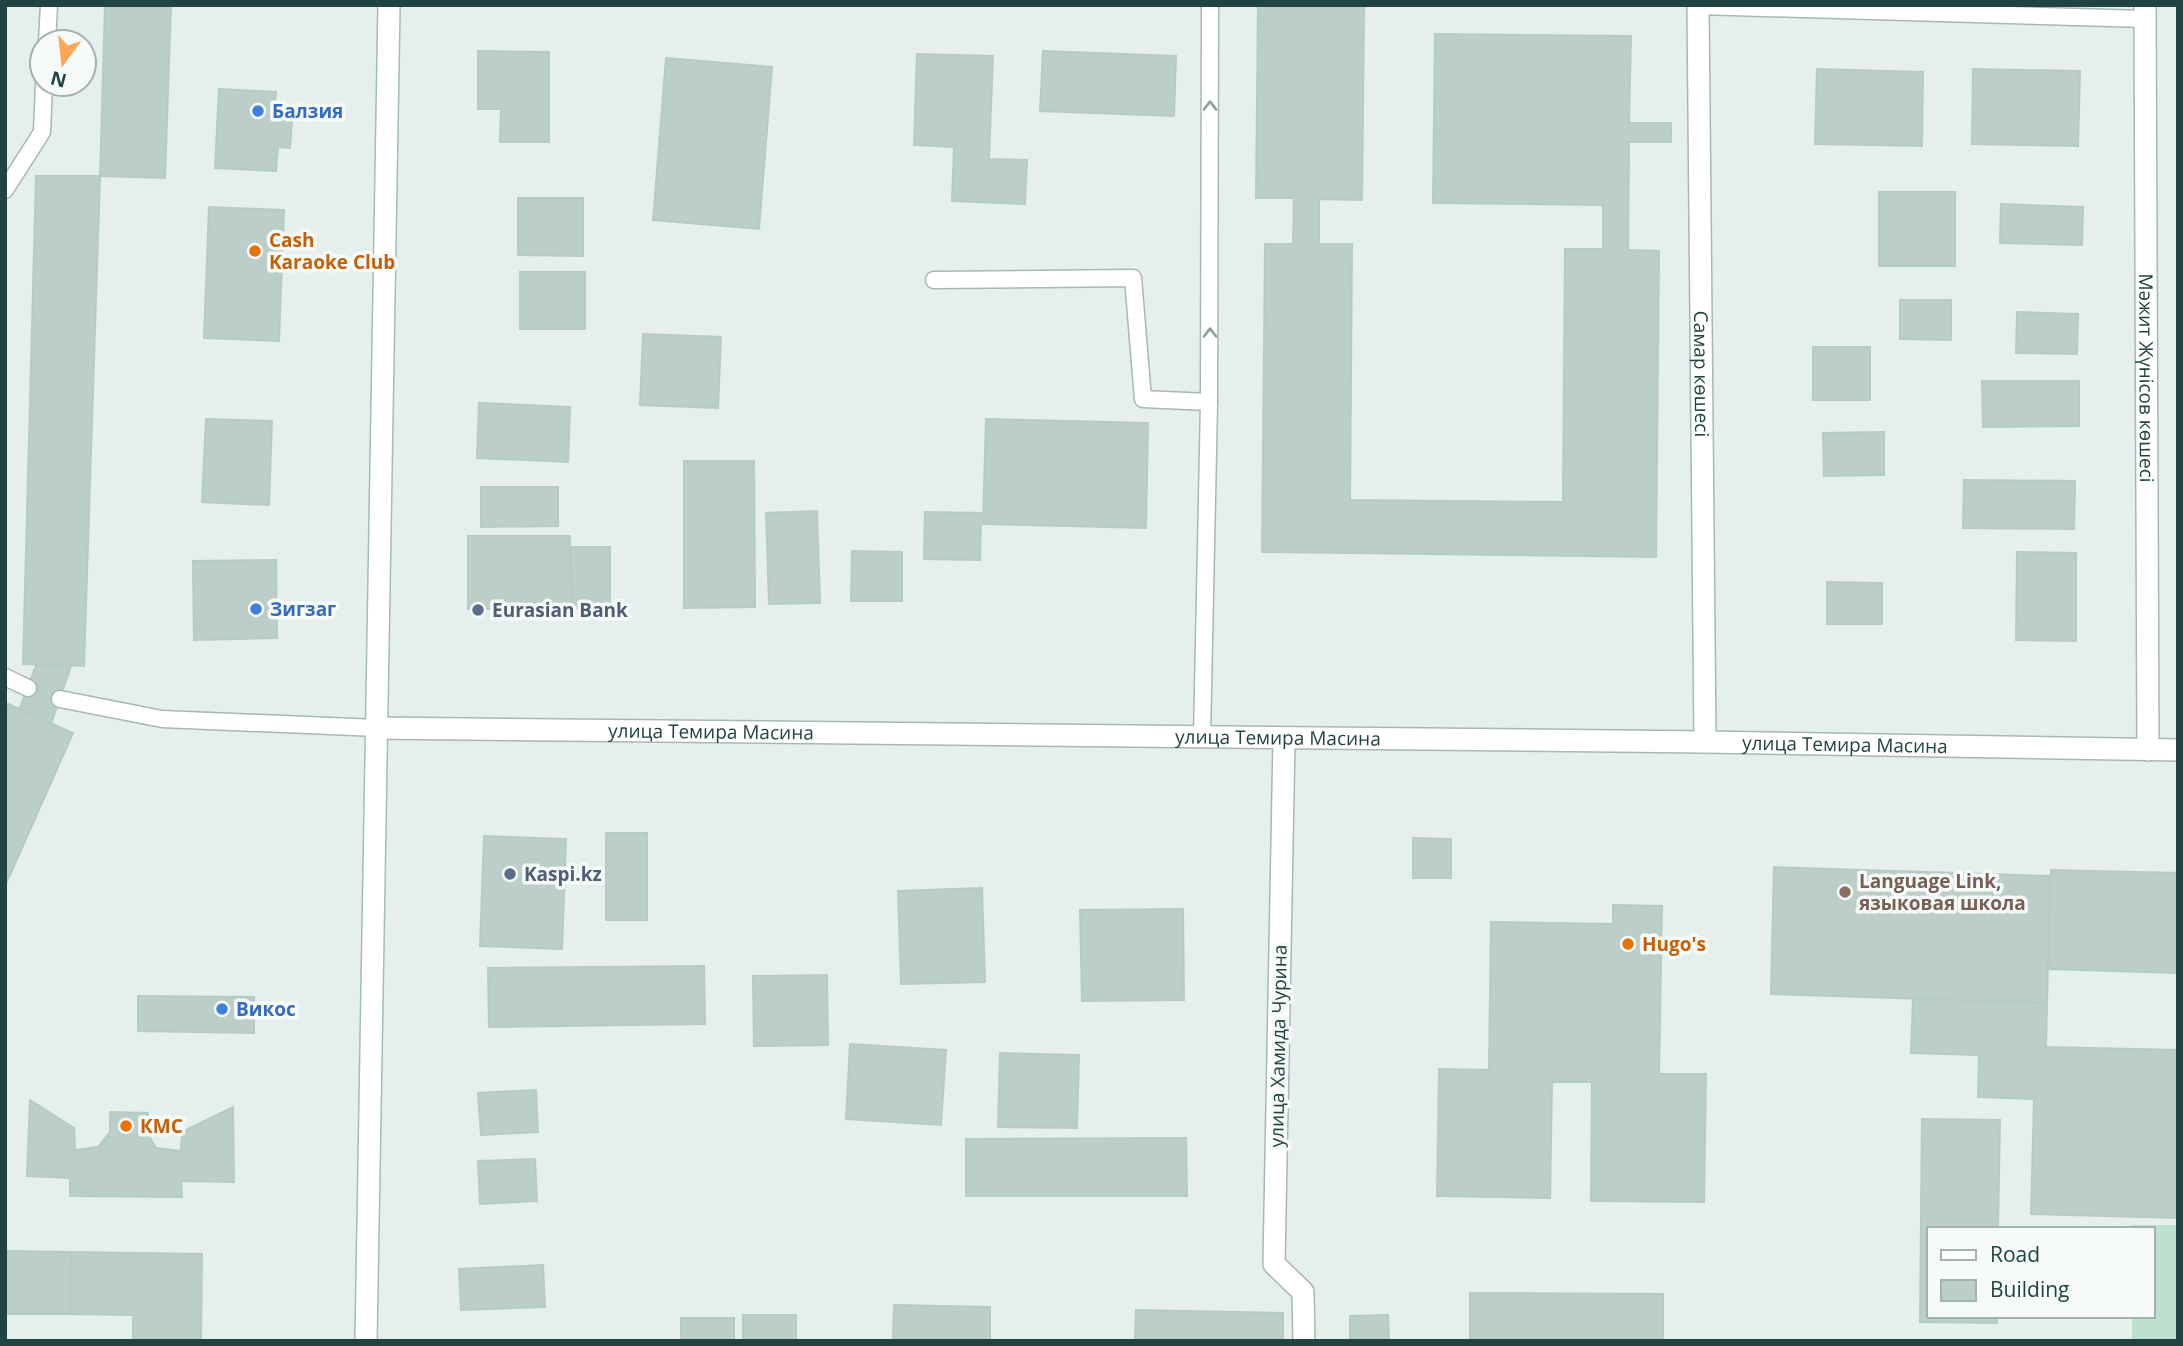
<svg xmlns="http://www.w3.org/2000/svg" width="2183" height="1346" viewBox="0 0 2183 1346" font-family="'Open Sans',sans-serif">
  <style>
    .green { fill: #bce2cf }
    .building { fill: #bcceca; stroke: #b6cac6; stroke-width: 2 }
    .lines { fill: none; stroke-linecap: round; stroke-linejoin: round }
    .lane-casing { stroke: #a6b8b6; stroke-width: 19 }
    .street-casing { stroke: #a6b8b6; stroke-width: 24 }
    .secondary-casing { stroke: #a2bcba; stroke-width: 24 }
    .lane { stroke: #fff; stroke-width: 16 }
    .street { stroke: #fff; stroke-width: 21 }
    .secondary { stroke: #fff; stroke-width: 21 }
    .oneway { stroke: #90a2a0 }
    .shop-dot { fill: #3f7fe0; stroke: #f6fbfa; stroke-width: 2.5 }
    .food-dot { fill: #e8710a; stroke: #f6fbfa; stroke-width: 2.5 }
    .service-dot { fill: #5c6f8a; stroke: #f6fbfa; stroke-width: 2.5 }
    .education-dot { fill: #8d6e63; stroke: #f6fbfa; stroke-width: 2.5 }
    .labels { text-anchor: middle; stroke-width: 7; stroke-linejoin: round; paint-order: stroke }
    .shop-label { font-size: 19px; font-weight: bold; fill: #366cbe; stroke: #f6fbfa; text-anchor: start }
    .food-label { font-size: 19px; font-weight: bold; fill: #c56008; stroke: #f6fbfa; text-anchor: start }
    .street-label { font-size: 19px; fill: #214442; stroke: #f6fbfa }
    .service-label { font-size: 19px; font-weight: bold; fill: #4e5e75; stroke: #f6fbfa; text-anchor: start }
    .education-label { font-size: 19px; font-weight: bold; fill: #785e54; stroke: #f6fbfa; text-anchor: start }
  </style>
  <rect width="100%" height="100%" fill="#e5efed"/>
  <!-- green -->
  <polygon class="green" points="2132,1225 2178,1225 2178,1341 2132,1341 2132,1316 2153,1316 2153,1229 2132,1229"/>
  <!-- building -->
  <g class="building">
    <polygon points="105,5 171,5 165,178 100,176"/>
    <polygon points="1258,5 1364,5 1362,200 1319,199 1319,244 1352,244 1350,500 1563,502 1565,249 1603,249 1603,205 1433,203 1435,34 1631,36 1629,123 1671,123 1671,142 1629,142 1628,250 1659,251 1656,557 1262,552 1265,244 1293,244 1294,198 1256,198"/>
    <polygon points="478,51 549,52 549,142 500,142 501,109 478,109"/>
    <polygon points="1043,51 1176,56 1174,116 1040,111"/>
    <polygon points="917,54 993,56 989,159 1027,160 1025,204 952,201 954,147 914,145"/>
    <polygon points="666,58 772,67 759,229 653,220"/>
    <polygon points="1817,69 1923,72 1922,146 1815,144"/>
    <polygon points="1973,69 2080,71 2078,146 1972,144"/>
    <polygon points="219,89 276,92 275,104 293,106 290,148 278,147 276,171 215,168"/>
    <polygon points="36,176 100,176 84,666 23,664"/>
    <rect x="1879" y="192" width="76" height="74"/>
    <polygon points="518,198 583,198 583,256 518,255"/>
    <polygon points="2001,204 2083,207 2082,245 2000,243"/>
    <polygon points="209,207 284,210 279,341 204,338"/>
    <rect x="520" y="272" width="65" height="57"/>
    <polygon points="1900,300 1951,300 1951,340 1900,339"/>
    <polygon points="2017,312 2078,314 2077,354 2016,353"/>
    <polygon points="643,334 721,337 718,408 640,405"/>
    <rect x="1813" y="347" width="57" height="53"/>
    <polygon points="1982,381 2079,381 2079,426 1983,427"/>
    <polygon points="479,403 570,407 568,462 477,458"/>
    <polygon points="206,419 272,421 269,505 202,502"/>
    <polygon points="986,419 1148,423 1146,528 983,524"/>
    <polygon points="1884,432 1884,475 1824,476 1823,433"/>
    <polygon points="684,461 754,461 755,607 684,608"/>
    <polygon points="1964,480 2075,481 2074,529 1963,528"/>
    <polygon points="481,487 558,487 558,526 481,527"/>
    <polygon points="817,511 820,603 769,604 766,513"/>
    <polygon points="925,512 981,513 980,560 924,559"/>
    <polygon points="468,536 570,536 571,609 468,609"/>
    <rect x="571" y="547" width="39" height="62"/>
    <polygon points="852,551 902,552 902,601 851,601"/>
    <polygon points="2017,552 2076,553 2076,641 2016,640"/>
    <polygon points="276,560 277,638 194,640 193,561"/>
    <polygon points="1827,582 1882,583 1882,624 1827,624"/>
    <polygon points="36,665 71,666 51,724 19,710"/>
    <polygon points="8,704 73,733 5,886 5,710"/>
    <rect x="606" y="833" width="41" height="87"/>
    <polygon points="484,836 566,839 562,949 480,946"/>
    <polygon points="1413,838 1451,839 1451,878 1413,878"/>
    <polygon points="1774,867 2050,876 2047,1003 1771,994"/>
    <polygon points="2051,870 2178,873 2177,973 2048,969"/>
    <polygon points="982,888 985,982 901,984 898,891"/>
    <polygon points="1613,905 1662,906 1659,1074 1706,1074 1704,1202 1591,1201 1592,1082 1552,1082 1550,1198 1437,1196 1439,1069 1489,1070 1491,922 1613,924"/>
    <polygon points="1183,909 1184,1000 1082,1001 1080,910"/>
    <polygon points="704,966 705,1024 489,1027 488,968"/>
    <polygon points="827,975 828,1045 754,1046 753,976"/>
    <polygon points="138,996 254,997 254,1033 138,1031"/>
    <polygon points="1913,999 2047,1003 2046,1047 2178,1050 2178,1218 2031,1214 2034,1099 1978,1097 1979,1055 1911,1053"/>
    <polygon points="850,1044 946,1050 941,1125 846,1119"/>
    <polygon points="1000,1053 1079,1055 1077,1128 998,1127"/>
    <polygon points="536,1090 538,1132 481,1135 478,1093"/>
    <polygon points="30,1100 74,1128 75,1150 98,1147 110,1132 110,1112 148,1113 147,1133 156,1148 181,1151 182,1132 233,1107 234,1182 181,1181 182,1197 70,1196 70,1178 27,1176"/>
    <polygon points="1922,1119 2000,1120 1998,1229 1929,1229 1929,1316 1997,1316 1997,1323 1920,1322"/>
    <polygon points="1186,1138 1187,1196 966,1196 966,1139"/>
    <polygon points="535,1159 537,1201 480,1204 478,1161"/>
    <polygon points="5,1251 71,1252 70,1314 5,1314"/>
    <polygon points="71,1252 202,1254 201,1341 133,1341 133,1315 70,1314"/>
    <polygon points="543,1265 545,1307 461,1310 459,1269"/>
    <polygon points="1470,1293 1663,1294 1663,1341 1470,1341"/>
    <polygon points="894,1305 990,1307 990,1341 893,1341"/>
    <polygon points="1136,1310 1283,1313 1283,1341 1135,1341"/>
    <rect x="743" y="1315" width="53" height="26"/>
    <polygon points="1388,1315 1389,1341 1350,1341 1350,1316"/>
    <rect x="681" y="1318" width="53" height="23"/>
  </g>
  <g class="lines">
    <defs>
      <g id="lane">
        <polyline points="1698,6 2145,19"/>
        <polyline points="47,42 49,5"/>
        <polyline points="5,190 42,132 44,84"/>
        <polyline points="934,280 1133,278 1143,399 1209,402 1202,738"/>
        <polyline points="1209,402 1210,5"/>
        <polyline points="5,677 28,688"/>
        <polyline points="60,699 162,719 377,728"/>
      </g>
      <g id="street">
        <path id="s1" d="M1698,5L1705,742"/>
        <path id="s2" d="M2145,5L2148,750"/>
        <path id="s3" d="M377,728L1705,742L2178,750"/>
        <polyline points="1284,739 1274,1264 1303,1292 1304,1341"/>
      </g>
      <polyline id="secondary" points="366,1341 389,5"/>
    </defs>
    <!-- lane casing -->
    <use href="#lane" class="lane-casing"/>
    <!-- street casing -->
    <use href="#street" class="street-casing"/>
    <!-- secondary casing -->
    <use href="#secondary" class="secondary-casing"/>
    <!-- lane -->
    <use href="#lane" class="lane"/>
    <!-- street -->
    <use href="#street" class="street"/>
    <!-- secondary -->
    <use href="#secondary" class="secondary"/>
  </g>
  <!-- one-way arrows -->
  <defs><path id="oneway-chevron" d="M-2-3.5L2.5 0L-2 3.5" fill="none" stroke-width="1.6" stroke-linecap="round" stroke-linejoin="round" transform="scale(1.75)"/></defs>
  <g class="oneway">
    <use href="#oneway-chevron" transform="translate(1210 106) rotate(-90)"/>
    <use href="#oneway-chevron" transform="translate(1210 333) rotate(-90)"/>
  </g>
  <!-- markers -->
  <g class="shop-dot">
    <circle cx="258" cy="111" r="7"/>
    <circle cx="256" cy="609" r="7"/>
    <circle cx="222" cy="1009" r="7"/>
  </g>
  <g class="food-dot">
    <circle cx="255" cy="251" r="7"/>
    <circle cx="1628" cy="944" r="7"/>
    <circle cx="126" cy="1126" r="7"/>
  </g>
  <g class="service-dot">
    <circle cx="478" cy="610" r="7"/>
    <circle cx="510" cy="874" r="7"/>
  </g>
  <circle class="education-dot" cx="1845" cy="892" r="7"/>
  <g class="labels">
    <!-- shop labels -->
    <g class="shop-label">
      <text x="272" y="118">Балзия</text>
      <text x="270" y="616">Зигзаг</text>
      <text x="236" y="1016">Викос</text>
    </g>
    <!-- food labels -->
    <g class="food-label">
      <text x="269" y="247">Cash<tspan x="269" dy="22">Karaoke Club</tspan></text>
      <text x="1642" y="951">Hugo's</text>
      <text x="140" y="1133">КМС</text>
    </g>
    <!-- street labels -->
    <g class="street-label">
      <text dy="7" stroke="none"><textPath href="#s1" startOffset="369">Самар көшесі</textPath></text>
      <text dy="7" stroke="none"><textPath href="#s2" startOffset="373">Мәжит Жүнісов көшесі</textPath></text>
      <text dy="7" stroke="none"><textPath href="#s3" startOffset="334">улица Темира Масина</textPath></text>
      <text dy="7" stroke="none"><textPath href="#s3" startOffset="901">улица Темира Масина</textPath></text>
      <text dy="7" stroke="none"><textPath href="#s3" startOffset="1468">улица Темира Масина</textPath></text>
      <text transform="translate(1278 1046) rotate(-89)" y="7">улица Хамида Чурина</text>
    </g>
    <!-- service labels -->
    <g class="service-label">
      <text x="492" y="617">Eurasian Bank</text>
      <text x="524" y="881">Kaspi.kz</text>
    </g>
    <!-- education labels -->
    <g class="education-label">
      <text x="1859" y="888">Language Link,<tspan x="1859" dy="22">языковая школа</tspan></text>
    </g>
  </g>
  <!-- border -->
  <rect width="2183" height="1346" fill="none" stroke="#214442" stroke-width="14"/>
  <!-- legend -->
  <rect x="1927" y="1227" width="228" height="91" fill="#f6fbfa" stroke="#a1b2b0" stroke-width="2"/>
  <rect x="1941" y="1250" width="35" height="10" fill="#ffffff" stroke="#a1b2b0" stroke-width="2"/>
  <text x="1990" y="1262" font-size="21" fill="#214442">Road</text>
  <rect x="1941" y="1280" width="35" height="21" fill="#bcceca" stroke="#a1b2b0" stroke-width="2"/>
  <text x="1990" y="1297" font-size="21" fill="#214442">Building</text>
  <!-- north arrow -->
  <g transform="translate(63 63) rotate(195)"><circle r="33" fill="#f6fbfa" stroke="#a1b2b0" stroke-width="2"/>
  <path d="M0-5L12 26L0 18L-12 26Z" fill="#ffa653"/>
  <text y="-10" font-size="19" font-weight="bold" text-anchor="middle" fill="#214442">N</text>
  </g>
</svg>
